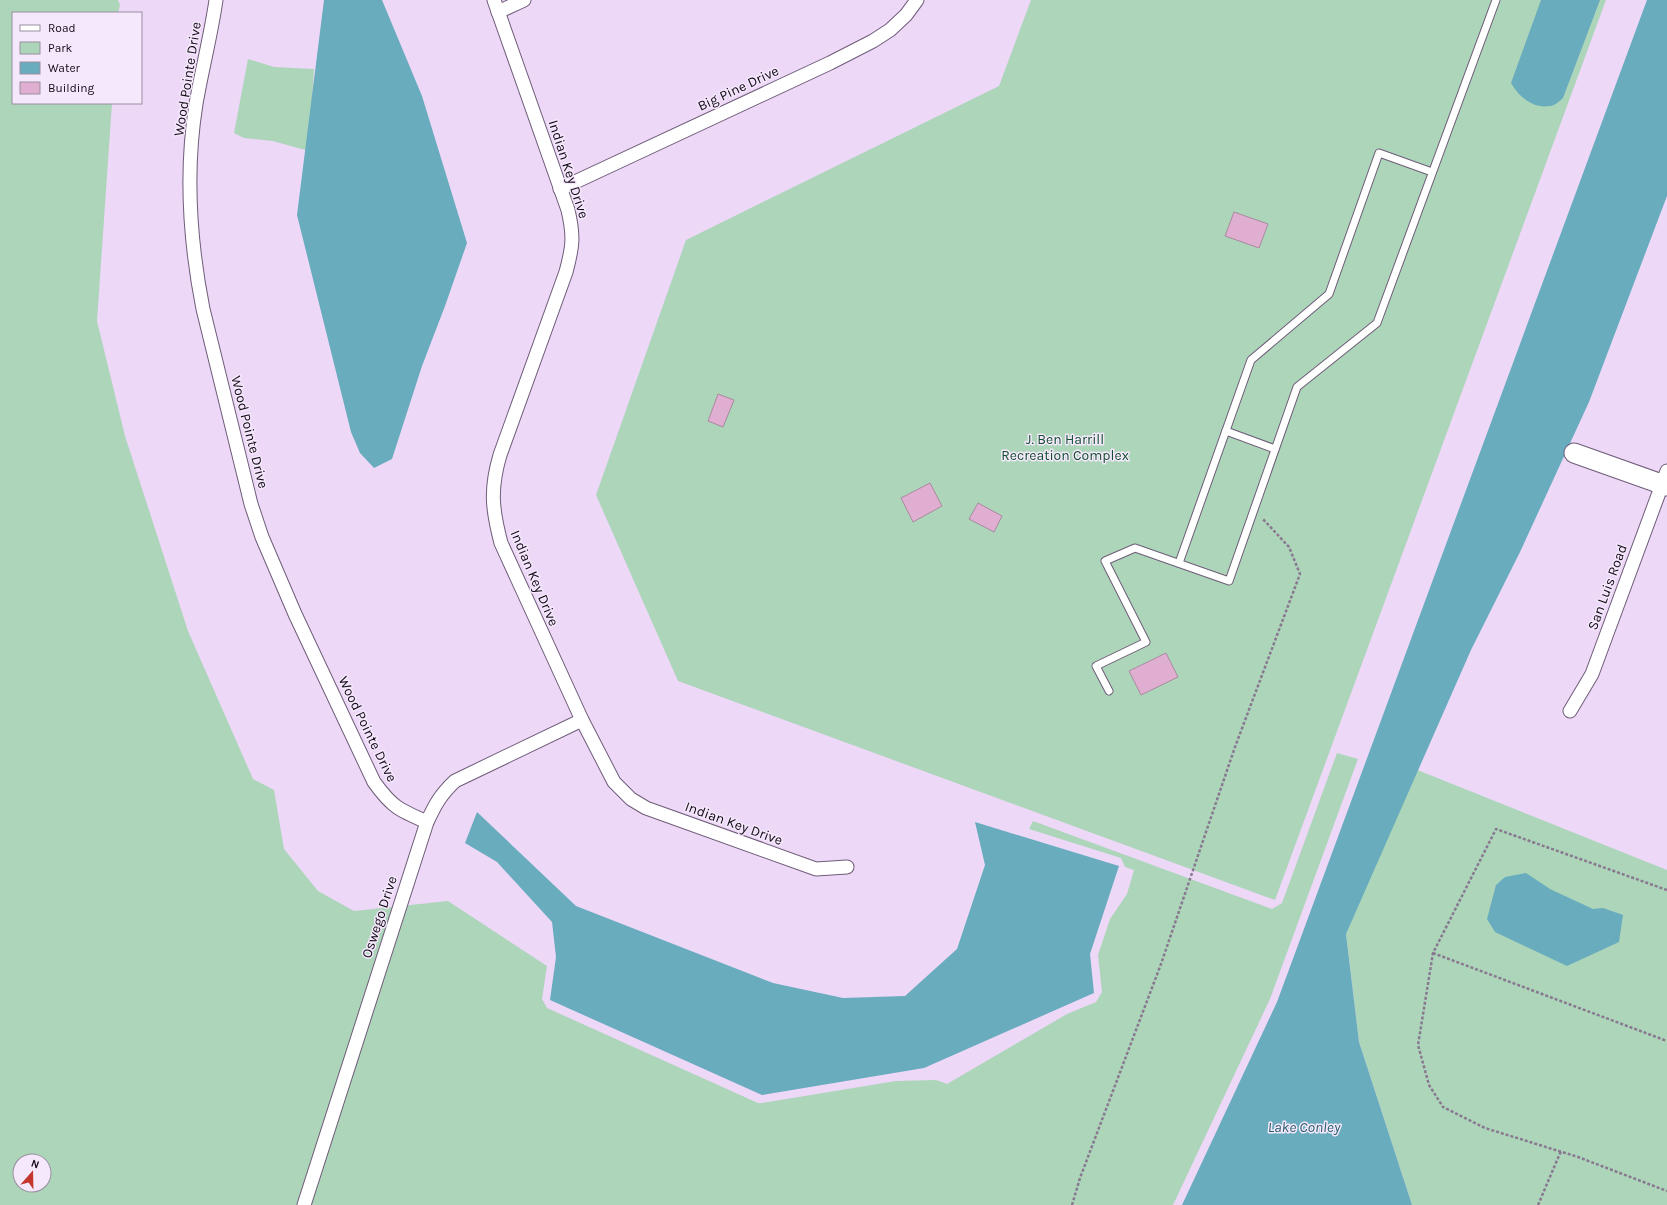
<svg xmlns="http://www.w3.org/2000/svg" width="1667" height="1205" viewBox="0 0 1667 1205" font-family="Karla,sans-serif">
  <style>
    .green { fill: #add5ba; fill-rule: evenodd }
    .water { fill: #69acbe }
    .building { fill: #dfaed1; stroke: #a98aa0 }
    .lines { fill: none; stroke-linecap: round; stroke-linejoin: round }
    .lane-casing { stroke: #6e5c78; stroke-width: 9 }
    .street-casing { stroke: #6e5c78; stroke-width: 15 }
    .secondary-casing { stroke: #6e5c78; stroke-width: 21 }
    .path { stroke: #887990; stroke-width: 2.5; stroke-dasharray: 3 2; stroke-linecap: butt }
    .lane { stroke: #fff; stroke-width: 7 }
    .street { stroke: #fff; stroke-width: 13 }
    .secondary { stroke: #fff; stroke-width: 19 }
    .labels { text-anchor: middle; stroke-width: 3; stroke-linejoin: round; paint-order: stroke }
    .street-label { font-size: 14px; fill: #110a15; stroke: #f5e8fc }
    .park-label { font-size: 14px; fill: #134f2f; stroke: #f5e8fc }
    .water-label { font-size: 15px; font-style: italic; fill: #275e6c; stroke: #f5e8fc }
  </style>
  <rect width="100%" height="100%" fill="#edd8f8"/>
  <!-- green -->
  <g class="green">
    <path d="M0,0H118L120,5L118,13H13V103H112L97,321L125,436L188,631L253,779L274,790L284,849L318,891L354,911L448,901L547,966L542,999L547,1008L758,1103H762L896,1081L936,1080L947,1084L1067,1014L1096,1002L1102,992L1098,955L1110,919L1127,894L1134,870L1125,867L1121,858L1029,829L1033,821L1272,909L1282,903L1337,753L1358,759L1270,999L1173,1205H0ZM20,1161H44V1185H20Z"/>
    <polygon points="1031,0 1606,0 1275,900 678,681 596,495 686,240 999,86"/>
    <polygon points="248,59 274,67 314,69 309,150 305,150 273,141 244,138 234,133"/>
    <polygon points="1400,763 1667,870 1667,1205 1412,1205 1359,1042 1346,934"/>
  </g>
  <!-- water -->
  <g class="water">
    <polygon points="324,0 382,0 422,96 467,243 445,306 422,366 392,459 374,468 360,453 351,432 297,215"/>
    <path d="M1541,0H1600L1563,98C1560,101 1554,106 1550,106C1533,109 1519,97 1511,83Z"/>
    <polygon points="1647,0 1667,0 1667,196 1589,402 1520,552 1471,650 1346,934 1359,1042 1412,1205 1182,1205 1277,1002"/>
    <polygon points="477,812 576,906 773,983 843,998 905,996 957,949 985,865 975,822 1119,866 1090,954 1094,993 924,1068 762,1095 550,1000 556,957 552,922 497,862 465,843"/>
    <polygon points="1526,873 1550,889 1593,909 1603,908 1623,915 1619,942 1567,966 1495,932 1487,919 1496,885 1505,877"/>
  </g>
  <!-- building -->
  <g class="building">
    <polygon points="1234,212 1268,224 1259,248 1225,236"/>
    <polygon points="718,394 734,400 723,427 708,421"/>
    <polygon points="930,483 942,506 913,522 901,498"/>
    <polygon points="978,503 1002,516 994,532 969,519"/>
    <polygon points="1166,653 1178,677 1141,695 1129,671"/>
  </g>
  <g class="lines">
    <defs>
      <g id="lane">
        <polyline points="1226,431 1275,449"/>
        <polyline points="1179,563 1251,360 1329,294 1379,153 1432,172"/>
        <polyline points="1109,691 1096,666 1146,642 1105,561 1135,548 1229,581 1297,387 1377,323 1496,0"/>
      </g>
      <g id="street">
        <path d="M216,0C211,35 202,69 196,104C185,172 190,243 203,309L251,504L262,537L295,614L374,782C392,807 399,810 427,822"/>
        <path d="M494,0L568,210C574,236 573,246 566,272L500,455C490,489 492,509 501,543L582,720L614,782L631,799L646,808L816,869L847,867"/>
        <polyline points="498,12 524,0"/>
        <polyline points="560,189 830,63 873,41 890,30 906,15 917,0"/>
        <polyline points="1570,711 1592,674 1667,471"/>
        <path d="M304,1205L427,822C435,805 440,795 455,781L582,720"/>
      </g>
      <polyline id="secondary" points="1574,453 1667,486"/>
    </defs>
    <!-- lane casing -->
    <use href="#lane" class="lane-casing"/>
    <!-- street casing -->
    <use href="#street" class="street-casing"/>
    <!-- secondary casing -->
    <use href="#secondary" class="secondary-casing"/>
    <!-- path -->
    <g class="path">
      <polyline points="1667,890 1496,829 1433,953 1418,1045 1429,1085 1443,1107 1485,1128 1578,1157 1667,1191"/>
      <polyline points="1433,953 1667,1041"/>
      <polyline points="1072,1205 1080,1178 1161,964 1235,747 1300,574 1289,547 1262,518"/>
      <polyline points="1538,1205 1561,1151"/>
    </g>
    <!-- lane -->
    <use href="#lane" class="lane"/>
    <!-- street -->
    <use href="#street" class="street"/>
    <!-- secondary -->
    <use href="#secondary" class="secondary"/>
  </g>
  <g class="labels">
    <!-- street labels -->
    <g class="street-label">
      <text transform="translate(187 79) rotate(-81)" y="5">Wood Pointe Drive</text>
      <text transform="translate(738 88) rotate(-25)" y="5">Big Pine Drive</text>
      <text transform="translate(569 169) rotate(72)" y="5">Indian Key Drive</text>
      <text transform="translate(250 432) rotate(76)" y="5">Wood Pointe Drive</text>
      <text transform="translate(535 578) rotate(67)" y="5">Indian Key Drive</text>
      <text transform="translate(1607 587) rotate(-70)" y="5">San Luis Road</text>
      <text transform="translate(368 729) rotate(64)" y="5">Wood Pointe Drive</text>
      <text transform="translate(734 823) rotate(20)" y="5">Indian Key Drive</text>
      <text transform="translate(379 917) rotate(-72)" y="5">Oswego Drive</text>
    </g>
    <!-- park labels -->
    <g class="park-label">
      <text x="1065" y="444">J. Ben Harrill<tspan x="1065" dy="16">Recreation Complex</tspan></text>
    </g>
    <!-- water labels -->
    <g class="water-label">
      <text x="1304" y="1132">Lake Conley</text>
    </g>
  </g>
  <!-- legend -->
  <rect x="12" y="12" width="130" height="92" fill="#f5e8fc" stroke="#9a8fa0"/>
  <rect x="20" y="25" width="20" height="6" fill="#ffffff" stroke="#9a8fa0"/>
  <text x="48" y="32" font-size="12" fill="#110a15">Road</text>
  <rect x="20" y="42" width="20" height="12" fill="#add5ba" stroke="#9a8fa0"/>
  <text x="48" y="52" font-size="12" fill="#110a15">Park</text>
  <rect x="20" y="62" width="20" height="12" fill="#69acbe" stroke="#9a8fa0"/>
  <text x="48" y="72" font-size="12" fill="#110a15">Water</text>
  <rect x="20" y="82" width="20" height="12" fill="#dfaed1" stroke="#9a8fa0"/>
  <text x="48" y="92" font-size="12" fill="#110a15">Building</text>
  <!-- north arrow -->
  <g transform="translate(32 1173) rotate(20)"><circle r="19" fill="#f5e8fc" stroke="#9a8fa0"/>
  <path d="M0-3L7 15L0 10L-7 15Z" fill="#c3352d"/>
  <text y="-6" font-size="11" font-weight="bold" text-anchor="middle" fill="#110a15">N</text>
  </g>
</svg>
